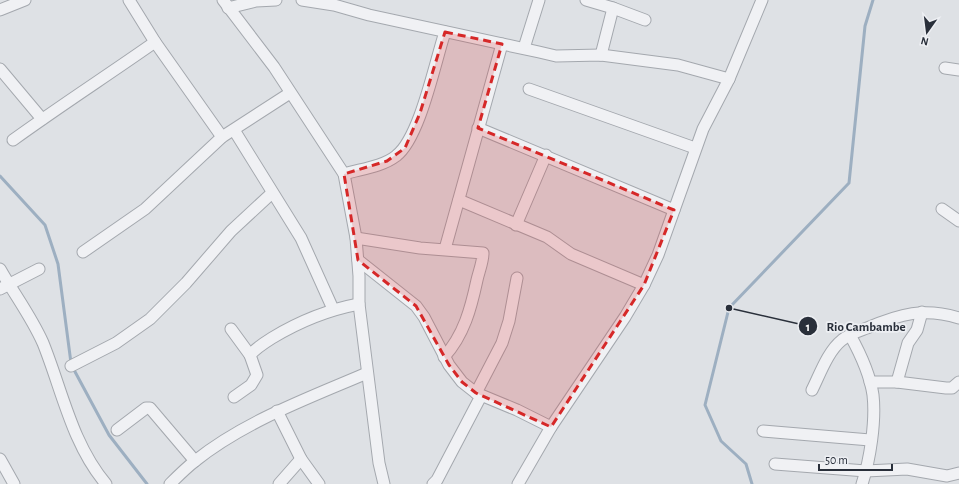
<svg xmlns="http://www.w3.org/2000/svg" width="959" height="484" viewBox="0 0 959 484" font-family="'Alegreya Sans',sans-serif">
  <style>
    .lines { fill: none; stroke-linecap: round; stroke-linejoin: round }
    .stream { stroke: #9dafc1; stroke-width: 3 }
    .street-casing { stroke: #a4a8ae; stroke-width: 13 }
    .street { stroke: #f0f1f4; stroke-width: 11 }
    .marked { fill: #d62828; fill-opacity: 0.2; stroke: #d62828; stroke-width: 3; stroke-dasharray: 8 5; stroke-linejoin: round }
    .leader { fill: none; stroke: #292f3a; stroke-width: 1.5 }
    .callout-dot { fill: #292f3a; stroke: #edeff3; stroke-width: 1.5 }
    .mark-label { font-size: 12px; text-anchor: middle; font-weight: bold; fill: #fff }
    .callout-label { font-size: 13px; text-anchor: middle; font-weight: bold; fill: #292f3a; stroke: #edeff3; stroke-width: 3.5; stroke-linejoin: round; paint-order: stroke }
  </style>
  <rect width="100%" height="100%" fill="#dee1e5"/>
  <g class="lines">
    <!-- stream -->
    <g class="stream">
      <polyline points="0,176 45,225 58,264 71,363"/>
      <polyline points="73,368 109,435 147,484"/>
      <polyline points="752,484 746,464 721,441 705,405 729,308 849,183 865,26 873,0"/>
    </g>
    <defs>
      <g id="street">
        <polyline points="129,0 155,42 222,137"/>
        <polyline points="223,0 274,67 344,174 356,238 359,276 359,304 379,463 384,484"/>
        <polyline points="302,0 334,5 369,15 539,52 556,56 601,55 678,65 729,79"/>
        <polyline points="586,0 613,8 645,20"/>
        <polyline points="228,8 256,1 276,0"/>
        <polyline points="0,10 25,0"/>
        <polyline points="524,48 539,0"/>
        <polyline points="601,55 613,8"/>
        <polyline points="945,68 959,70"/>
        <polyline points="0,69 42,119"/>
        <polyline points="529,89 695,148"/>
        <polyline points="478,128 674,210"/>
        <polyline points="234,130 301,238 333,309"/>
        <path d="M13,140C60,106 108,75 155,42"/>
        <path d="M344,174C360,169 382,167 396,156C420,138 435,62 445,32"/>
        <polyline points="459,200 547,237 571,254 644,285"/>
        <polyline points="942,209 959,221"/>
        <polyline points="516,225 546,155"/>
        <path d="M356,238L420,248L483,253C483,262 479,271 477,280C471,308 464,335 444,357"/>
        <polyline points="445,249 502,44"/>
        <polyline points="83,252 145,209 222,137 290,93"/>
        <polyline points="358,260 416,306 424,317 449,365 462,382 476,393 517,410 551,427"/>
        <path d="M0,269C14,294 31,316 43,343C62,390 72,444 106,484"/>
        <polyline points="0,289 39,269"/>
        <polyline points="231,329 250,355"/>
        <path d="M850,335C860,353 870,374 873,395C876,421 870,460 862,484"/>
        <polyline points="71,366 116,343 150,319 186,283 231,231 272,193"/>
        <polyline points="870,382 897,382 946,388 952,388 959,382"/>
        <polyline points="897,382 908,343 917,330 922,312"/>
        <path d="M812,390C820,374 828,351 842,340C849,334 859,331 867,328C900,314 924,307 959,318"/>
        <polyline points="476,393 502,343 509,321 517,278"/>
        <path d="M234,397L251,385L257,375L250,355C256,348 264,343 272,338C300,321 327,310 359,304"/>
        <polyline points="277,411 301,459 319,484"/>
        <polyline points="117,430 146,408 150,408 195,461"/>
        <polyline points="763,431 870,440"/>
        <polyline points="0,459 14,484"/>
        <polyline points="775,464 866,471 907,469 947,476 959,473"/>
        <path d="M170,484C178,476 186,468 195,461C245,421 309,398 367,373"/>
        <polyline points="279,484 301,459"/>
        <polyline points="433,484 437,480 481,396"/>
        <polyline points="518,484 551,427 625,317 644,285 658,255 703,129 729,79 762,0"/>
      </g>
    </defs>
    <!-- street casing -->
    <use href="#street" class="street-casing"/>
    <!-- street -->
    <use href="#street" class="street"/>
  </g>
  <!-- marked area -->
  <path class="marked" d="M445,32L502,44L478,128L674,210L644,285L551,427L476,393L462,382L449,365L416,306L358,260L344,174L387,161L405,148L420,113Z"/>
  <!-- callouts -->
  <path class="leader" d="M729 308L808 326"/>
  <g class="callout-dot">
    <circle cx="729" cy="308" r="4"/>
    <circle cx="808" cy="326" r="10"/>
  </g>
  <g class="mark-label">
    <text x="808" y="331">1</text>
  </g>
  <g class="callout-label">
    <text x="866" y="331">Rio Cambambe</text>
  </g>
  <!-- north arrow -->
  <g transform="translate(927 32) rotate(194)" stroke="#edeff3" stroke-width="3" paint-order="stroke">
  <path d="M0-3L7 15L0 10L-7 15Z" fill="#292f3a"/>
  <text y="-6" font-size="11" font-weight="bold" text-anchor="middle" fill="#292f3a">N</text>
  </g>
  <!-- scale -->
  <path d="M819 464v6h73v-6" fill="none" stroke="#292f3a" stroke-width="2"/>
  <text x="825" y="464" font-size="12" fill="#292f3a" stroke="#edeff3" stroke-width="3" paint-order="stroke">50 m</text>
</svg>
